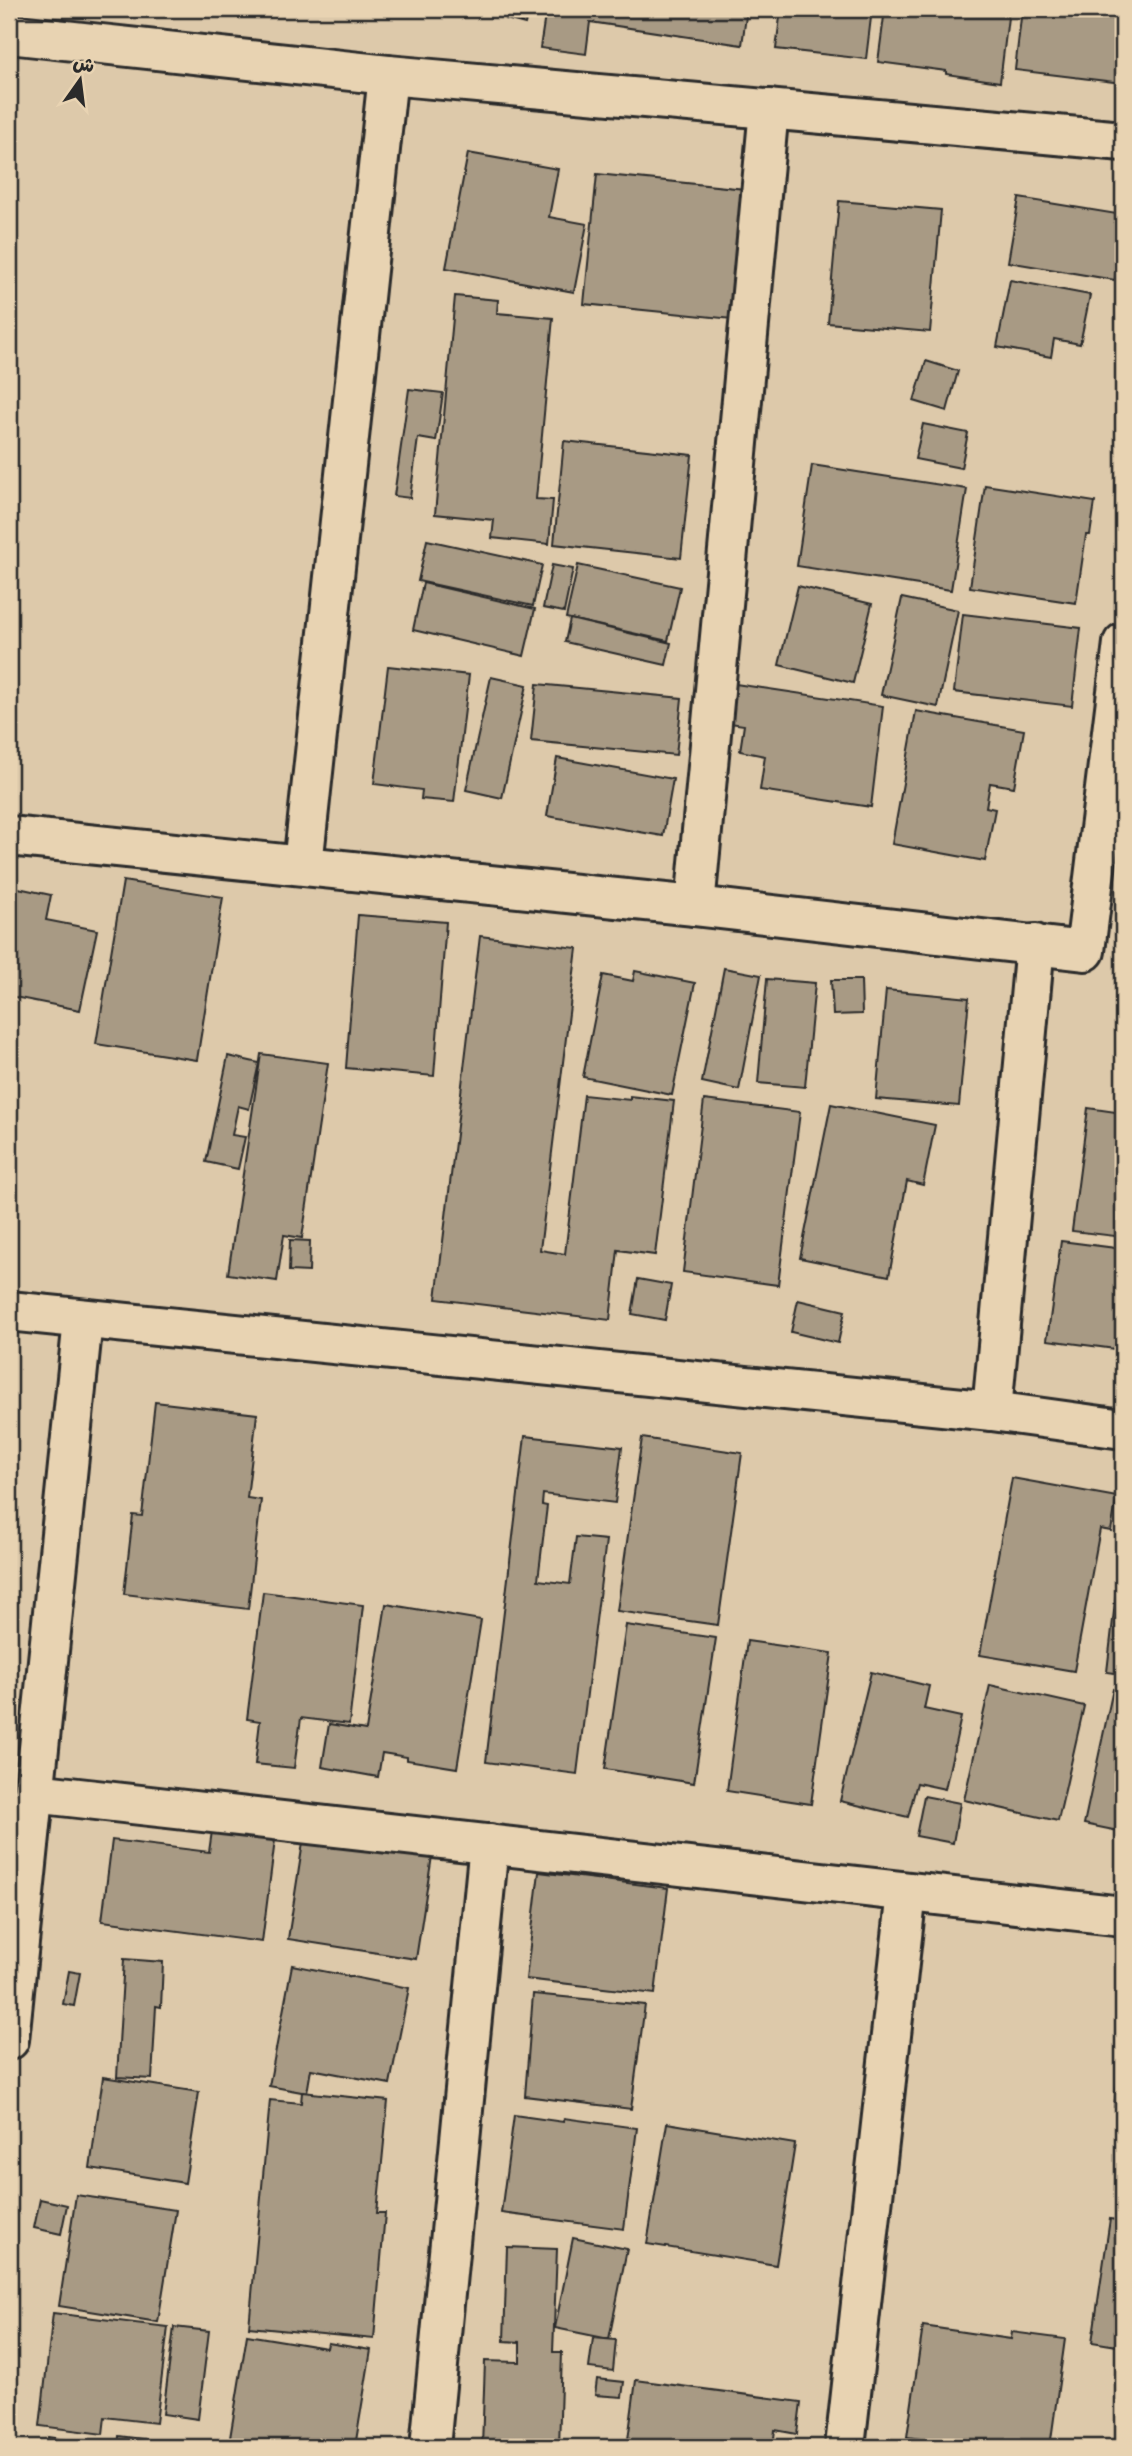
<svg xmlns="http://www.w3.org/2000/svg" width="1132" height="2456" viewBox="0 0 1132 2456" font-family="Dekko,'Playpen Sans Arabic',sans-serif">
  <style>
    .building { fill: #a89a84; stroke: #2b2b2b; stroke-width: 2 }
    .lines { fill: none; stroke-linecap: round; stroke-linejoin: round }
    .minor-casing { stroke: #2b2b2b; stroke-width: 44 }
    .minor { stroke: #e8d3b2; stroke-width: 38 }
  </style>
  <rect width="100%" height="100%" fill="#ddc9aa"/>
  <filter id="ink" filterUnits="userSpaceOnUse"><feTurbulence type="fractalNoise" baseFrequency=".0143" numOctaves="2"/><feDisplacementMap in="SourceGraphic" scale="14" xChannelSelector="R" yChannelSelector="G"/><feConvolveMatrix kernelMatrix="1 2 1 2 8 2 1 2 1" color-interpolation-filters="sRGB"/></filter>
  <g filter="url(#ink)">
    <!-- building -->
    <g class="building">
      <polygon points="509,9 529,9 525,24 506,19"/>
      <polygon points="546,9 747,9 742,45 590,22 586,54 540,48"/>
      <polygon points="781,9 872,9 866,59 776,49"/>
      <polygon points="885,9 1009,9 1000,82 946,74 946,71 878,62"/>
      <polygon points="1022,9 1123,9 1123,83 1015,70"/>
      <polygon points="468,153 558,169 549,217 587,224 574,292 446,268"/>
      <polygon points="597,174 745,189 732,319 584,304"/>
      <polygon points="1019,198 1123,215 1123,230 1115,280 1008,262"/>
      <polygon points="839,201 941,210 930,332 828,323"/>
      <polygon points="1010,280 1090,295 1080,344 1054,339 1051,357 997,347"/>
      <polygon points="455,296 498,300 497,313 553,318 536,499 553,500 549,544 492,538 494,520 435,514"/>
      <polygon points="926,361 958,371 947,411 914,401"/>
      <polygon points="409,389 443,393 436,441 418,438 410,498 394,496"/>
      <polygon points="923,424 968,433 961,468 915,459"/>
      <polygon points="564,441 692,455 681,558 554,544"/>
      <polygon points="812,465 967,489 951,590 797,566"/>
      <polygon points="985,485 1095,502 1090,535 1086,535 1076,603 970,587"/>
      <polygon points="427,540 542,565 533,606 418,581"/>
      <polygon points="552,565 573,569 564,612 543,608"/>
      <polygon points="578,565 680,587 668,641 566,618"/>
      <polygon points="423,583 535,609 524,656 413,630"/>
      <polygon points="798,586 872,604 853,683 779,665"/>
      <polygon points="902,598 958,610 938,707 881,695"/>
      <polygon points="963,614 1081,628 1072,706 954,692"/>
      <polygon points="570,619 671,643 666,665 565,642"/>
      <polygon points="388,666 469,675 454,802 421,799 422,790 374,784"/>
      <polygon points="491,677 527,685 502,798 466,790"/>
      <polygon points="729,683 883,706 871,807 760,790 765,756 740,751 744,725 723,722"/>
      <polygon points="537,684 682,698 676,755 531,741"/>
      <polygon points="916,711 1024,730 1014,787 990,783 986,807 995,809 985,861 892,844"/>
      <polygon points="557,758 673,779 663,836 547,816"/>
      <polygon points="123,881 223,897 197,1060 96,1044"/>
      <polygon points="9,886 51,895 46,920 97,930 80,1010 9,996"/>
      <polygon points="358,915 446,922 434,1076 346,1068"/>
      <polygon points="480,936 577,948 540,1250 565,1254 584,1095 630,1100 630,1096 674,1101 655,1255 618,1250 610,1320 436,1299"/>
      <polygon points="724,968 761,975 739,1090 702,1082"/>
      <polygon points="635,971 695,983 672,1095 583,1077 603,975 633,981"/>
      <polygon points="767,979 815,983 805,1087 758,1083"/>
      <polygon points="831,980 861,980 862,1014 833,1015"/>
      <polygon points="886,990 969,998 959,1106 876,1099"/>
      <polygon points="261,1054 328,1063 302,1238 284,1235 277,1281 228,1274"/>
      <polygon points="228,1056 259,1063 249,1109 238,1106 232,1135 245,1137 238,1169 206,1162"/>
      <polygon points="704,1100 800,1112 778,1285 683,1272"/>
      <polygon points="831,1104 935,1125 923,1185 907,1181 889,1276 800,1258"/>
      <polygon points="1088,1108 1123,1113 1123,1237 1072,1231"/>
      <polygon points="290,1240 310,1241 309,1272 289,1271"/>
      <polygon points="1061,1241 1123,1249 1123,1350 1047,1340"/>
      <polygon points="638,1279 671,1285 665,1320 632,1314"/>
      <polygon points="798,1300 845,1311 838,1343 791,1332"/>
      <polygon points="155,1402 257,1414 247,1498 261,1500 248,1609 124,1594 133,1515 142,1516"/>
      <polygon points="525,1436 622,1447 615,1503 543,1494 542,1505 547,1506 538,1580 570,1584 576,1537 606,1540 577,1774 486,1762"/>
      <polygon points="642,1438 742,1453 718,1625 617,1611"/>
      <polygon points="1012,1478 1117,1497 1111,1531 1100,1529 1074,1671 980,1655"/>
      <polygon points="1123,1533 1123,1674 1107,1672"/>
      <polygon points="263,1592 363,1605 349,1724 301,1718 294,1768 255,1764 260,1721 247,1719"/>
      <polygon points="386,1604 481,1620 457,1768 407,1760 407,1757 382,1753 378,1777 322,1767 329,1724 366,1730"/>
      <polygon points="626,1625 716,1638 694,1783 605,1769"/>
      <polygon points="747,1641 832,1653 811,1804 727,1791"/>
      <polygon points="871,1672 929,1686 924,1709 961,1717 945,1789 917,1783 908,1817 840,1801"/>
      <polygon points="990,1685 1084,1706 1058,1821 964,1800"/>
      <polygon points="1113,1689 1123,1691 1123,1832 1084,1824"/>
      <polygon points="924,1796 960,1803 953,1843 916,1836"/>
      <polygon points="212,1831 275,1840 262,1942 102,1921 112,1840 209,1852"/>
      <polygon points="304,1836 432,1856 416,1959 288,1939"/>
      <polygon points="539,1872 668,1888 655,1994 526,1979"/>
      <polygon points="124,1959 163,1962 161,2007 156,2006 152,2079 117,2077"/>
      <polygon points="292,1965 409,1988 390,2084 311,2069 307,2093 269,2086"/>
      <polygon points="69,1971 80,1973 74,2006 63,2004"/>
      <polygon points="533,1994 645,2005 631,2109 525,2096"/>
      <polygon points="1123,2034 1123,2109 1114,2107"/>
      <polygon points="103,2077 199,2092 185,2183 90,2168"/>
      <polygon points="302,2092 388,2101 377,2213 385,2213 374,2339 249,2327 270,2100 301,2103"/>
      <polygon points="514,2115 563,2122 564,2118 637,2128 624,2229 501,2213"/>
      <polygon points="667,2123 795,2144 776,2265 647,2244"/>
      <polygon points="76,2195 176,2210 158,2322 59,2306"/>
      <polygon points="40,2199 67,2205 61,2234 34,2228"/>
      <polygon points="1110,2219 1123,2221 1123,2347 1092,2342"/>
      <polygon points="573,2238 627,2249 609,2339 555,2328"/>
      <polygon points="507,2247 557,2249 553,2352 562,2352 559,2447 482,2447 485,2361 520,2362 520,2342 504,2341"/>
      <polygon points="53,2313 168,2327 156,2423 105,2417 103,2434 40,2426"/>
      <polygon points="923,2326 1011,2339 1012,2332 1065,2339 1050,2447 977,2447 907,2437"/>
      <polygon points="174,2327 209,2331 198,2419 163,2414"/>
      <polygon points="247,2335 327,2348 328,2343 371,2350 355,2447 251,2447 229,2444"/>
      <polygon points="593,2338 616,2340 613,2371 589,2368"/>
      <polygon points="597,2379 624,2382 622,2397 595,2395"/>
      <polygon points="636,2380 801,2402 797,2434 775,2430 773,2447 627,2447"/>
      <polygon points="119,2436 158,2441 157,2447 118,2447"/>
      <polygon points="48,2437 108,2447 47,2447"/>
    </g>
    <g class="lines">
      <defs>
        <g id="minor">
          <polyline points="9,34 388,75 1123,141"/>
          <polyline points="9,836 695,906 1085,951 1123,643"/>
          <polyline points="303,865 388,75"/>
          <polyline points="695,906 769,109"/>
          <polyline points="9,1311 992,1411 1123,1429"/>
          <polyline points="992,1411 1035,944"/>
          <polyline points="34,1793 1123,1916"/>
          <polyline points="9,2040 83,1320"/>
          <polyline points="430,2447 489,1844"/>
          <polyline points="845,2447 907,1892"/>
        </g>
      </defs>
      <!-- minor casing -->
      <use href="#minor" class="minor-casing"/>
      <!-- minor -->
      <use href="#minor" class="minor"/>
    </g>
  </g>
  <!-- margin -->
  <rect width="1132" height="2456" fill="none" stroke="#e8d3b2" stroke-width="35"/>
  <rect x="18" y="18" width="1097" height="2421" fill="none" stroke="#2b2b2b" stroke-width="2.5" filter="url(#ink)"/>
  <!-- north arrow -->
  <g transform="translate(80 80) rotate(14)" stroke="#e8d3b2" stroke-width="5" paint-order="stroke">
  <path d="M0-5L12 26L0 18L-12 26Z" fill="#2b2b2b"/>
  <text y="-10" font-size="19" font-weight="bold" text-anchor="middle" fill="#2b2b2b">ش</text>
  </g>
</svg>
